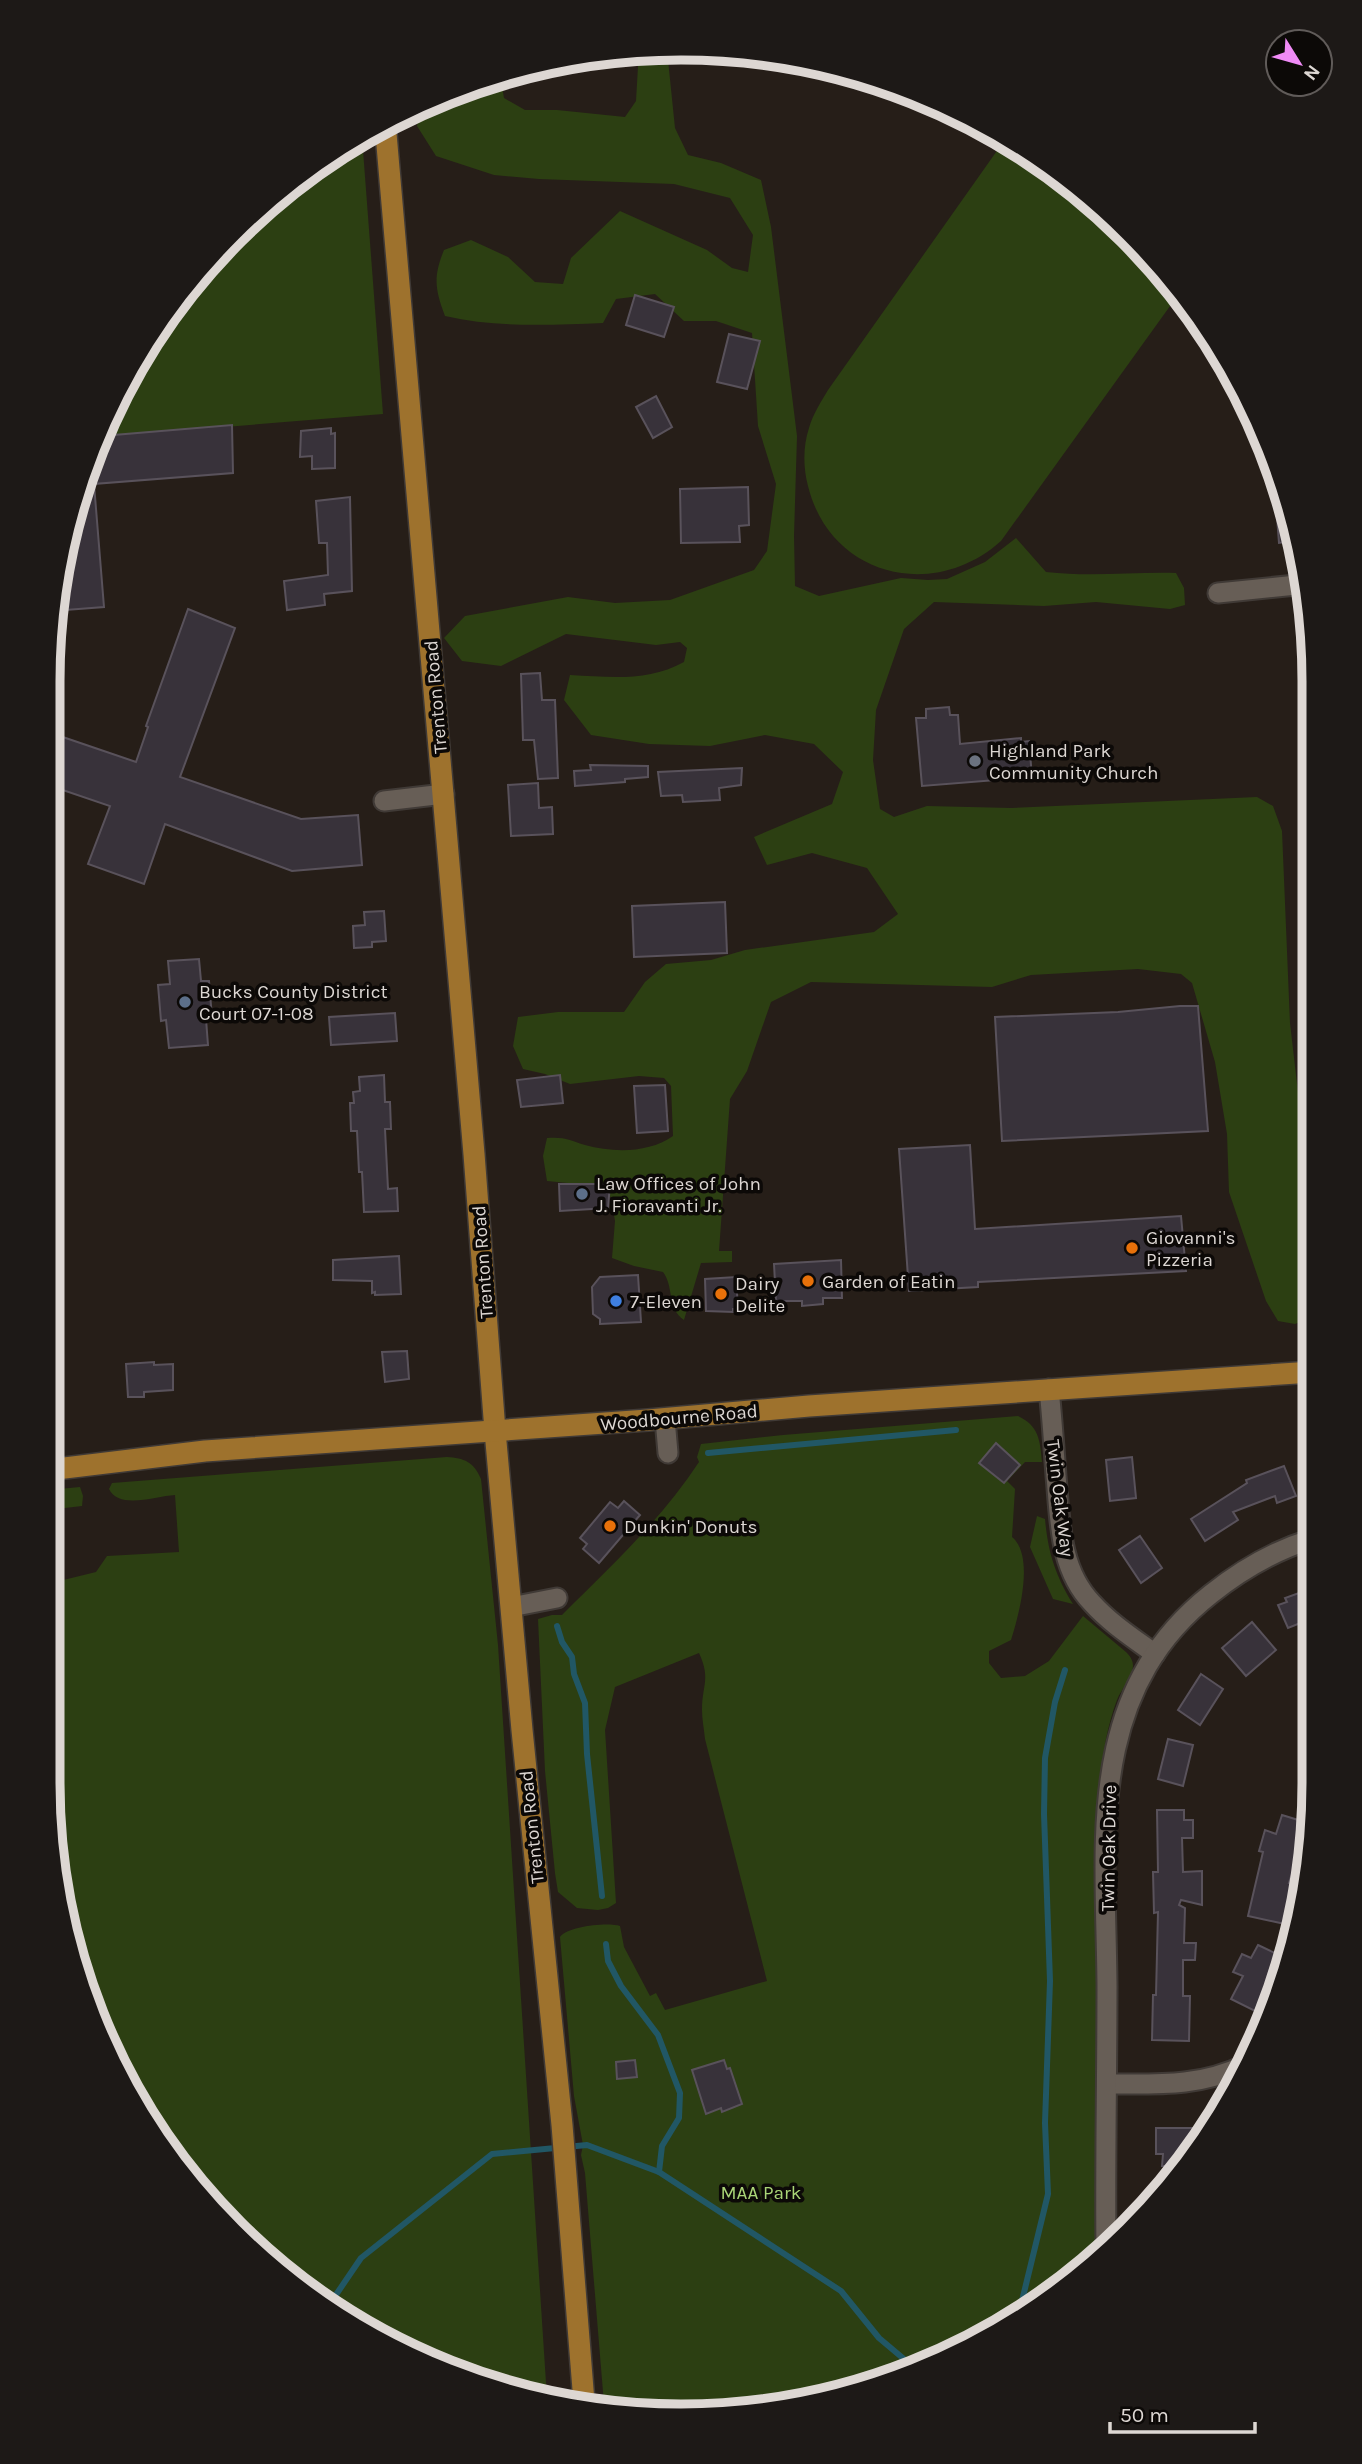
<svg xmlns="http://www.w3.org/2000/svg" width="1362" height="2464" viewBox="0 0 1362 2464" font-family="Karla,sans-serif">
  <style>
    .green { fill: #2c3f12 }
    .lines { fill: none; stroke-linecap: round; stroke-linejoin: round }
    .stream { stroke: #215765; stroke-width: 6 }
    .building { fill: #38323a; stroke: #59525b; stroke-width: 2 }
    .minor-casing { stroke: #403a36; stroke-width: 23 }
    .major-casing { stroke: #403a36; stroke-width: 24 }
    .minor { stroke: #675e56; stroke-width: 19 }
    .major { stroke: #9e722d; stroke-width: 21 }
    .worship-dot { fill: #6b7280; stroke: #0c0907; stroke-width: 2.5 }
    .service-dot { fill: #5c6f8a; stroke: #0c0907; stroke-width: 2.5 }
    .food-dot { fill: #e8710a; stroke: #0c0907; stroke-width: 2.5 }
    .shop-dot { fill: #3f7fe0; stroke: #0c0907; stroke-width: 2.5 }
    .labels { text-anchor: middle; stroke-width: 7; stroke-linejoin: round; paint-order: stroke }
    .street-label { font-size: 19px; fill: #ddd7d3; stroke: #0c0907 }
    .poi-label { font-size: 19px; fill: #ddd7d3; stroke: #0c0907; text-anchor: start }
    .park-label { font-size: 19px; fill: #aad577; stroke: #0c0907 }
    .rim { fill: none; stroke: #ddd7d3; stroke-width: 9 }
  </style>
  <rect width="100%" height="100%" fill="#261e18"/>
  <!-- green -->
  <g class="green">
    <path d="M639,49L667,50L675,128L688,155L721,163L761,180L771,227L797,436L794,536L795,586L819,596L901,578L928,580L947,579L985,562L1016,538L1046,572C1090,577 1131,572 1176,573L1184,588L1185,605L1170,609L1096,602L1044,606L934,602L904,629L876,710L873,760L880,809L894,817L927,806L1011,808L1257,797L1273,806L1282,831L1290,1023L1311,1205L1312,1317L1295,1324L1278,1321L1266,1301L1229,1192L1227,1134L1215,1062L1192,983L1181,974L1138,969L1031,975L992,987L811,982L771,1002L747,1071L730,1099L719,1251H732V1262L701,1263L684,1320C667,1309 674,1286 663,1272L634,1266L612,1258L615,1221L611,1197L578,1184L547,1181L543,1156L547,1138C567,1137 568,1140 585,1145C614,1153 649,1153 673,1136L671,1086L664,1078L639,1076L570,1084L545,1074L523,1069L513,1046L518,1017L558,1012H624L645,982L666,964L711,960L745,950L874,932L898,914L867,868L812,853L767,865L754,837L832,804L843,772L814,744L765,735L710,746L649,744L591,735L564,700L570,675C610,677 648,682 684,662L687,648L680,642L656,645L566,634L501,666L462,661L444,638L465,616L568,597L615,603L670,600L754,570L767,551L776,484L758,426L752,333L716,321H684L655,294L616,299L603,323C550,325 497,328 445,316C435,289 433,277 444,250L471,240L508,257L535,282L563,284L571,258L620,211L707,250L732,268L748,272L753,235L730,198L674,184L539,179L494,175L436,156L417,126L420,105L500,75L504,98L525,110H557L625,117L636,101Z"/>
    <polygon points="362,137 383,414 102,437 132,364 204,263 295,178"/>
    <path d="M1006,138L1099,205L1178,295L1001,541C933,602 830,576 808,486C803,467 803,446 809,428C813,414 821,402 828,390Z"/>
    <path d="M1018,1416C1039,1426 1040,1440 1042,1462H1025L1007,1481L1015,1489L1012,1537C1035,1556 1019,1615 1011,1640L989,1651V1663L1001,1678L1025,1676L1049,1661L1083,1616L1126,1652C1130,1656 1133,1660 1133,1666C1133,1678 1121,1689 1117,1700C1103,1737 1100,1778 1097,1817V2261L924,2368L723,2415L604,2404L585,2173L581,2155L583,2145L574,2096L560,1937C568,1926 608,1922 620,1926L624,1947L650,1996L656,1993L665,2010L767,1981L705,1739C704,1729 702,1719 702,1710C702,1685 711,1679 699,1653L615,1687L605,1730L616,1903L608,1908L598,1910L577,1908L558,1892L555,1873L545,1771L538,1619L552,1615H562C610,1567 661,1520 699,1462L697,1457L701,1444L783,1435Z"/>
    <path d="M447,1457C464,1458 474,1462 481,1479L498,1645L547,2398L517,2395L329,2310L178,2169L81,1987L47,1783V1584L96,1572L107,1556L179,1552L175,1495C156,1496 119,1510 109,1489L112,1483Z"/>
    <polygon points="80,1487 83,1496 82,1506 48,1510 48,1490"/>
    <path d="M1037,1516L1045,1519C1048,1552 1055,1575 1073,1604L1053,1599L1030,1547Z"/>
  </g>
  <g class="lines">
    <!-- stream -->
    <g class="stream">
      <polyline points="708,1453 956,1430"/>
      <polyline points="557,1626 562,1642 572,1657 574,1674 585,1703 587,1754 602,1896"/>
      <polyline points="606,1944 608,1961 621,1986 658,2035 680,2093 679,2118 662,2146 659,2172"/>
      <polyline points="327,2308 361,2258 492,2154 587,2145 659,2172 841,2291 879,2338 917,2370"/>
      <polyline points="1020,2309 1048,2194 1045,2123 1050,1981 1044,1814 1045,1758 1055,1702 1065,1670"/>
    </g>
  </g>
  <!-- building -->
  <g class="building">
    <polygon points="635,295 674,307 664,337 626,325"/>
    <polygon points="729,334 760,341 747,389 717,382"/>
    <polygon points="656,396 672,427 653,438 636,407"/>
    <polygon points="232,425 233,473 94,484 104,607 53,611 69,517 102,436"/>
    <polygon points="331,428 331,434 335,433 335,468 312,469 312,456 300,457 301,431"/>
    <polygon points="748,487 749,525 739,526 740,542 681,543 680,489"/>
    <polygon points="1284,489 1296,541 1279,543 1275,491"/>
    <polygon points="350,497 352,591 324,594 325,605 287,610 284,581 328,575 327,543 319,543 316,501"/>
    <polygon points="188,609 235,628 180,777 301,819 358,815 362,865 292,871 165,824 144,884 88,864 110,806 48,785 48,732 136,762 148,727 146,726"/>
    <polygon points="540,673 542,700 555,700 558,778 538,779 534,740 523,740 521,674"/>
    <polygon points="949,707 950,715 958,715 960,744 1021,738 1021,742 1029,741 1032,777 922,786 916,718 926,718 926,709"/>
    <polygon points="590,765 648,766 648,777 625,779 625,782 575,786 574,771 591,770"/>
    <polygon points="742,768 741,785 719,788 720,800 683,802 682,795 661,796 658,772"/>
    <polygon points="538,783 539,808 552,807 553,834 511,836 508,785"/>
    <polygon points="725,902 727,953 634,957 632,906"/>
    <polygon points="384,911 386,941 372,942 372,947 354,948 353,926 365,925 364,912"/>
    <polygon points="199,959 201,981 209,981 212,1018 206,1019 208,1045 169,1048 166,1020 161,1021 158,985 170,984 168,961"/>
    <polygon points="1180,1006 1198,1006 1208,1131 1002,1141 995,1017 1118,1012"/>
    <polygon points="395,1013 397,1041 331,1045 329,1017"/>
    <polygon points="384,1075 385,1102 390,1102 391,1129 385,1129 388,1189 397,1188 398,1211 364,1212 362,1172 359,1172 357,1131 351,1131 350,1103 354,1103 353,1092 360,1091 359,1077"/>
    <polygon points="560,1075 563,1103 521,1107 517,1080"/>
    <polygon points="665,1085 668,1131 637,1133 634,1086"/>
    <polygon points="970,1145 975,1229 1181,1216 1186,1271 978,1282 978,1287 909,1291 899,1149"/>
    <polygon points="559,1184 610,1184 608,1208 560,1211"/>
    <polygon points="399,1256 401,1294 375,1295 375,1292 372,1293 372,1281 333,1280 333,1260"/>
    <polygon points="841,1260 842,1298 823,1298 823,1304 802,1306 802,1301 776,1301 774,1264"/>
    <polygon points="638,1275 641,1322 600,1324 600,1319 593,1314 592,1287 600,1277"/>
    <polygon points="736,1277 738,1309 733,1309 733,1312 706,1311 705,1279"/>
    <polygon points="407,1351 409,1379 385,1382 382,1352"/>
    <polygon points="154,1362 154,1365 173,1364 173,1390 144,1392 144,1397 128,1397 126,1364"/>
    <polygon points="996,1443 1020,1465 1004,1483 979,1463"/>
    <polygon points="1132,1457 1136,1498 1110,1501 1106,1460"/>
    <polygon points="1284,1466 1296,1496 1277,1503 1275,1496 1233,1512 1238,1520 1205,1541 1191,1519 1247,1483 1246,1480"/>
    <polygon points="624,1501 640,1515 599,1563 583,1549 587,1544 580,1538 610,1502 618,1508"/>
    <polygon points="1140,1536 1162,1568 1141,1583 1119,1550"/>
    <polygon points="1313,1588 1313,1618 1288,1628 1278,1605 1287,1602 1285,1598"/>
    <polygon points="1252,1622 1276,1650 1246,1676 1222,1648"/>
    <polygon points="1201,1674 1223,1689 1200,1725 1178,1710"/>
    <polygon points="1168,1739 1193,1745 1183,1786 1158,1779"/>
    <polygon points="1157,1810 1184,1810 1184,1820 1193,1820 1193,1838 1182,1838 1183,1872 1202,1871 1202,1905 1181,1900 1179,1905 1185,1908 1184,1943 1196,1943 1195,1960 1183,1960 1183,1996 1190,1996 1189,2041 1152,2040 1153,1995 1156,1995 1158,1912 1154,1913 1153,1872 1158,1872"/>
    <polygon points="1282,1815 1308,1823 1289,1883 1294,1884 1285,1924 1248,1916 1263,1852 1259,1851 1265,1830 1276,1834"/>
    <polygon points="1258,1945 1281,1956 1277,1965 1282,1967 1272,1986 1269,1984 1255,2011 1231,1999 1243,1976 1233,1972 1242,1954 1251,1958"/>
    <polygon points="635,2060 637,2077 617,2079 616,2062"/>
    <polygon points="724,2060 727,2069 730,2068 742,2104 722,2112 721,2108 706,2114 692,2070"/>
    <polygon points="1156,2128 1198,2128 1198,2139 1175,2166 1162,2166 1163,2154 1156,2154"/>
  </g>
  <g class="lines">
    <defs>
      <g id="minor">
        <polyline points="1218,593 1306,584"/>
        <polyline points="384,801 444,794"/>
        <path d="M1049,1389C1052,1418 1054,1447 1056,1476C1060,1519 1059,1569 1092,1603C1110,1623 1133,1638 1155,1654"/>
        <polyline points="665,1419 668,1453"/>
        <polyline points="511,1607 557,1598"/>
        <path d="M1107,2084C1156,2084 1200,2087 1245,2065"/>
        <path d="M1106,2250C1105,2162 1107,2074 1107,1986C1106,1843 1084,1694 1211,1594C1240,1571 1276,1550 1312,1539"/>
      </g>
      <g id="major">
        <polyline points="385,122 474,1154 495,1431 522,1730 562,2125 584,2402"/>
        <polyline points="48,1470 205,1451 648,1420 809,1406 1312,1372"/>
      </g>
    </defs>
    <!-- minor casing -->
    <use href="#minor" class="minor-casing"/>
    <!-- major casing -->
    <use href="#major" class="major-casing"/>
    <!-- minor -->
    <use href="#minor" class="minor"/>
    <!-- major -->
    <use href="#major" class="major"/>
  </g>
  <!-- markers -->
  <circle class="worship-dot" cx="975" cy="761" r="7"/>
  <g class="service-dot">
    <circle cx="185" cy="1002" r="7"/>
    <circle cx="582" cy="1194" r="7"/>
  </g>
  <g class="food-dot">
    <circle cx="1132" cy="1248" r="7"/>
    <circle cx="808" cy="1281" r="7"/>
    <circle cx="721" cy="1294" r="7"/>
    <circle cx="610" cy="1526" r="7"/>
  </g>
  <circle class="shop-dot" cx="616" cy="1301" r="7"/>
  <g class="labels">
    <!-- street labels -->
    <g class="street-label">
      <text transform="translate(435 697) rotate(-95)" y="7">Trenton Road</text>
      <text transform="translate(482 1262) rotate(-94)" y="7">Trenton Road</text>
      <text transform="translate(679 1417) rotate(-5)" y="7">Woodbourne Road</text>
      <text transform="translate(1061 1498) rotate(83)" y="7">Twin Oak Way</text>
      <text transform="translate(531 1827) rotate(-96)" y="7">Trenton Road</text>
      <text transform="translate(1108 1848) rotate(-89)" y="7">Twin Oak Drive</text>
    </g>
    <!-- poi labels -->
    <g class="poi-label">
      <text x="989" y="757">Highland Park<tspan x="989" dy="22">Community Church</tspan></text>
      <text x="199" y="998">Bucks County District<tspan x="199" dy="22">Court 07-1-08</tspan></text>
      <text x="596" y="1190">Law Offices of John<tspan x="596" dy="22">J. Fioravanti Jr.</tspan></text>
      <text x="1146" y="1244">Giovanni's<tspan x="1146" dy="22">Pizzeria</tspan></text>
      <text x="822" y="1288">Garden of Eatin</text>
      <text x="735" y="1290">Dairy<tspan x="735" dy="22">Delite</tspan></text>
      <text x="630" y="1308">7-Eleven</text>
      <text x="624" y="1533">Dunkin' Donuts</text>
    </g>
    <!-- park labels -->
    <g class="park-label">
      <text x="761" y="2199">MAA Park</text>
    </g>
  </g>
  <!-- crop -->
  <path d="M0 0H1362V2464H0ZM681 60H681A621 621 0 0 1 1302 681V1783A621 621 0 0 1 681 2404H681A621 621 0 0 1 60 1783V681A621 621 0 0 1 681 60Z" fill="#1d1917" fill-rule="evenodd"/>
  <path class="rim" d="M681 60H681A621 621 0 0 1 1302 681V1783A621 621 0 0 1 681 2404H681A621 621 0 0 1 60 1783V681A621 621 0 0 1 681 60Z"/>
  <!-- north arrow -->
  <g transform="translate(1299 63) rotate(127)"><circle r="33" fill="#0c0907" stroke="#605b59" stroke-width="2"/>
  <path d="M0-5L12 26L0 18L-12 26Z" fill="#f08bf6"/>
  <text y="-10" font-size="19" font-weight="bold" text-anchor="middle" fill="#ddd7d3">N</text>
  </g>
  <!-- scale -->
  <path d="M1110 2422v10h145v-10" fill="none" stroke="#ddd7d3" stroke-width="3.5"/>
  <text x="1120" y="2422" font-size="21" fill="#ddd7d3" stroke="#0c0907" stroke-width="5" paint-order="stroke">50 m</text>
</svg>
